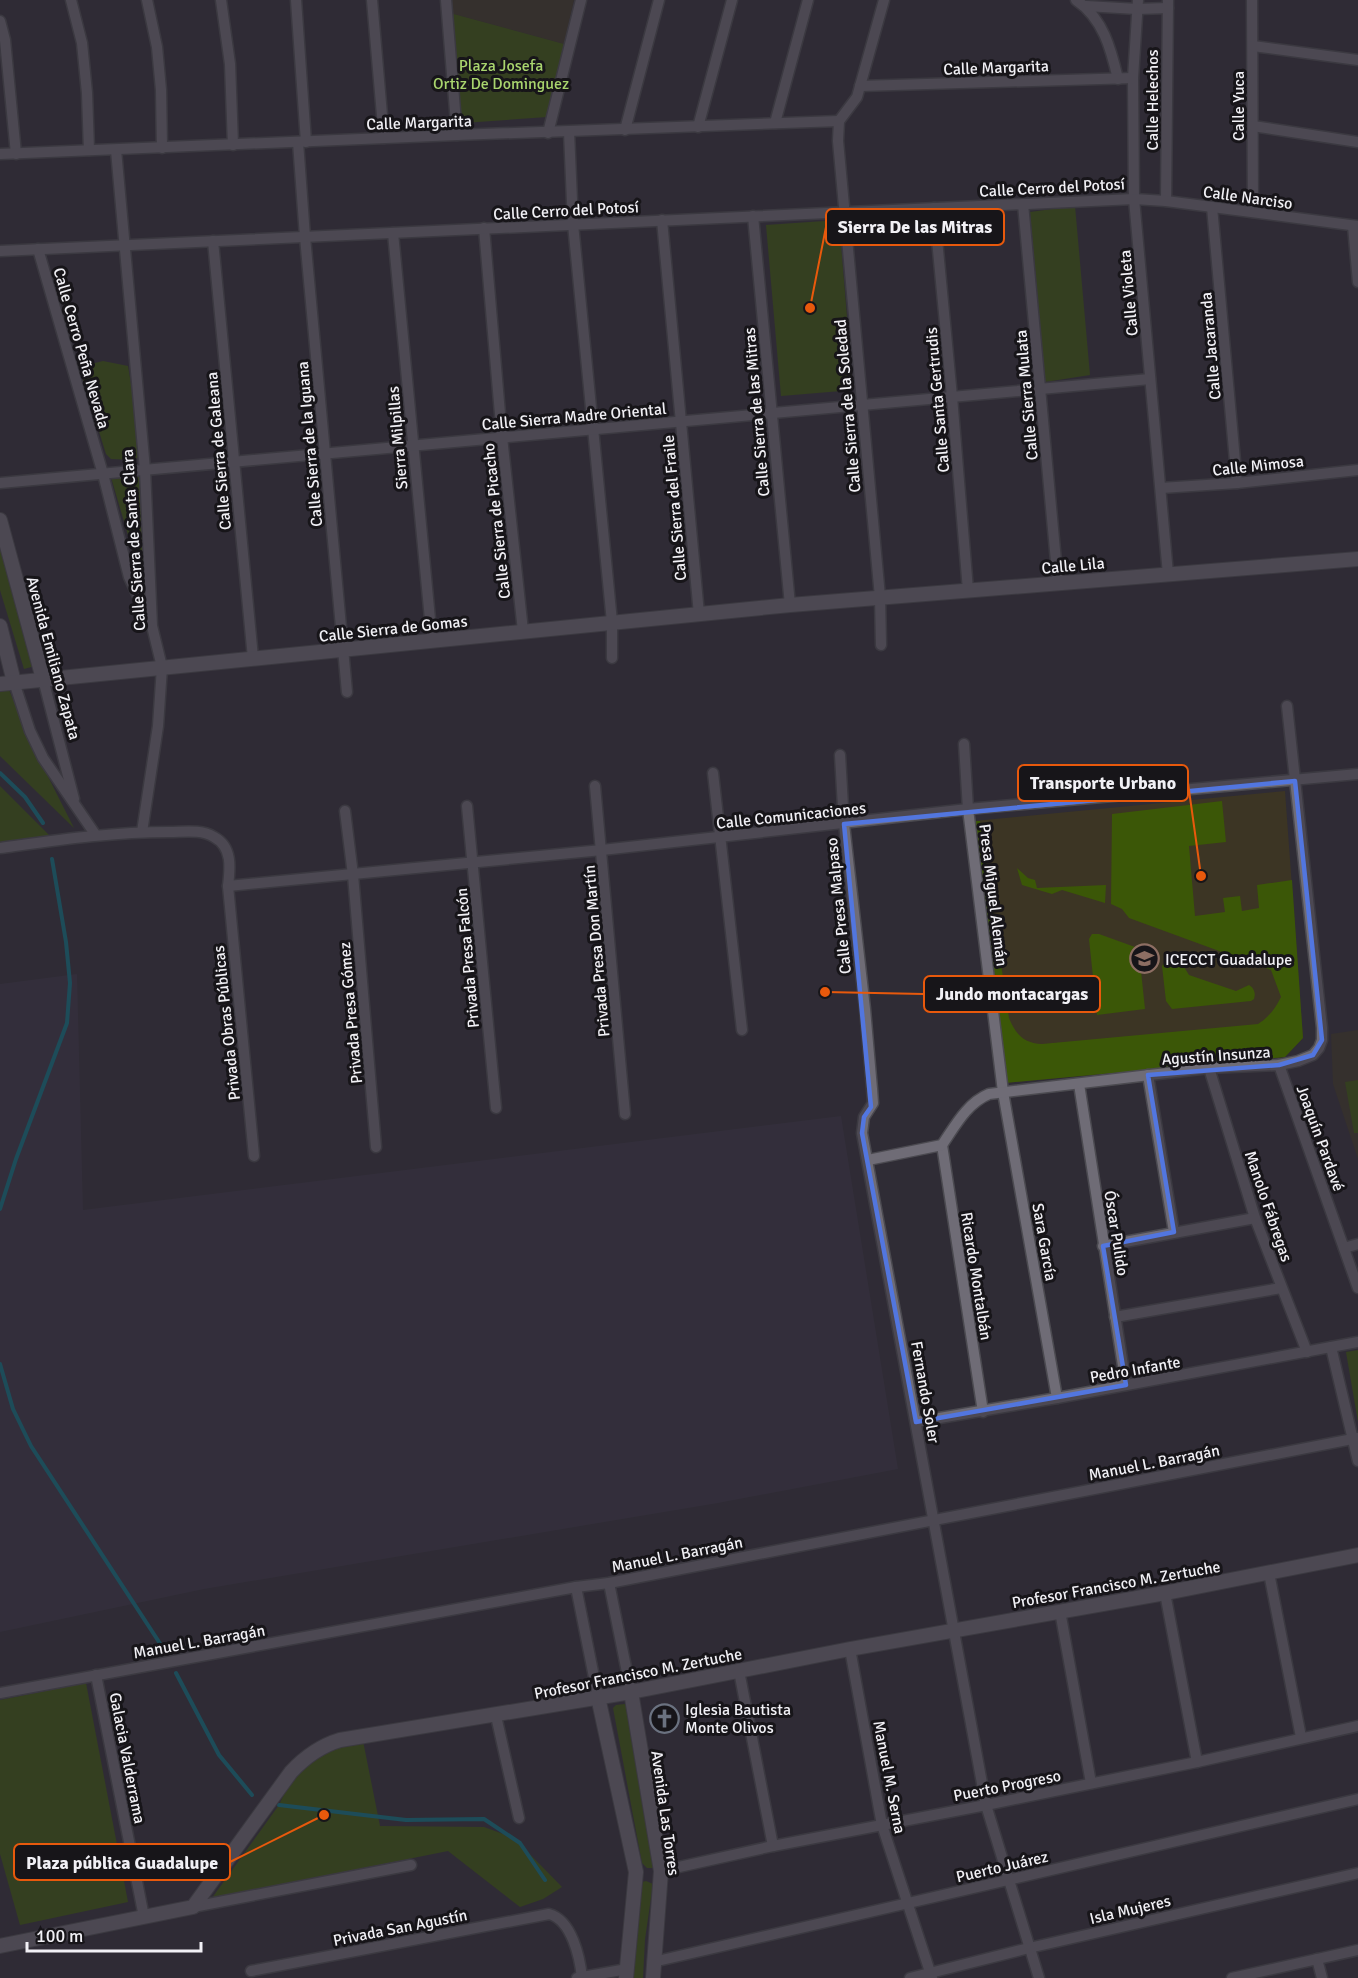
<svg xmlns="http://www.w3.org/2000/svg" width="1358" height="1978" viewBox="0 0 1358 1978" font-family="Signika,sans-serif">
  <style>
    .industrial { fill: #383243 }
    .education { fill: #3c3524 }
    .green { fill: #3b5707 }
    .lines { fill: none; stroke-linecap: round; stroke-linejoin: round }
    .stream { stroke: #087386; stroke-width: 4 }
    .minor-casing { stroke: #4b4a50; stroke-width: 13 }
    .tertiary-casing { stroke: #4b4a50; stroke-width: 16 }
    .minor { stroke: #6f6c76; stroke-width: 10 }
    .tertiary { stroke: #6f6c76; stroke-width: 14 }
    .marked { fill: none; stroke: #5276df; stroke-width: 4.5; stroke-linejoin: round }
    .labels { text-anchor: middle; stroke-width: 6; stroke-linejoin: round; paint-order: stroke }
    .park-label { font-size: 16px; fill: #a9d56e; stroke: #171519 }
    .street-label { font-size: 16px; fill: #f1f0f5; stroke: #171519 }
    .poi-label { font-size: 16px; fill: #f1f0f5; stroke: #171519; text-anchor: start }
    .leader { fill: none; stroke: #e8590c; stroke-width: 2 }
    .callout-dot { fill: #e8590c; stroke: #171519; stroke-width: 2 }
    .callout { fill: #171519; stroke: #e8590c; stroke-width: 2 }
    .callout-label { font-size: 18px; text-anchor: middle; font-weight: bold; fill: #f1f0f5 }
  </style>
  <rect width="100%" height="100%" fill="#2f2c35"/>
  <!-- industrial -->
  <polygon class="industrial" points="77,974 83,1210 841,1116 898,1469 718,1503 204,1589 0,1632 0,984"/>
  <!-- education -->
  <g class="education">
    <polygon points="448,0 574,0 564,44 450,13"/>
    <polygon points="1285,791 1303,1038 1285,1057 1005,1083 974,821"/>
    <polygon points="1358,1030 1358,1159 1333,1084 1331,1034"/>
  </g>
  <!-- green -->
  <g class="green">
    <polygon points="450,13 564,44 547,117 463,123 456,81"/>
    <polygon points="1075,206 1090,375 1045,382 1030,212"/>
    <polygon points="839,220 853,390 781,396 766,225"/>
    <polygon points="103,361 128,366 142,451 142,454 134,460 111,459 106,454 79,367"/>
    <polygon points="142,473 150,569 143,570 138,569 110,474"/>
    <polygon points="0,512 42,664 24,669 0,590"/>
    <polygon points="7,685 33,747 74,828 0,756 0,686"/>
    <polygon points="0,786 56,842 0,845"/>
    <path d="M1222,801L1226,842L1189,846L1195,916L1225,912L1223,898L1240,896L1242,911L1259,908L1257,885L1292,880L1303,1038L1285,1057L1005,1083L974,821H980L1009,1018C1016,1035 1024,1043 1042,1044L1258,1024C1269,1017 1275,1009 1281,997L1271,970L1129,918L1122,909L1111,904L1112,814Z"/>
    <polygon points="1017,868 1028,878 1035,880 1037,888 1106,885 1105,903 1062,890 1052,894 1022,885"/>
    <polygon points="1092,934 1099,934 1135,947 1139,952 1145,1009 1097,1015 1089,939"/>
    <path d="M1170,958L1181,962L1189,975L1236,991L1249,985C1254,988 1256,993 1254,999L1251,1001L1172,1009L1166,1001L1162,966L1165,962Z"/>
    <polygon points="1358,1080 1358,1133 1354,1133 1345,1082"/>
    <polygon points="1358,1350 1358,1422 1346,1352"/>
    <polygon points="86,1683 128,1902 20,1925 0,1854 0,1700"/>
    <polygon points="625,1704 630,1710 654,1863 653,1868 647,1868 642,1863 613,1708 616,1705"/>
    <polygon points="362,1736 380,1826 484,1827 514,1838 562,1887 543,1899 520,1907 448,1851 212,1898 279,1805 298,1765"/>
    <polygon points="646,1881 653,1884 645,1939 643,1978 631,1978 639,1883"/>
  </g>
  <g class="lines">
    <!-- stream -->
    <g class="stream">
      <polyline points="0,773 25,797 43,823"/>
      <polyline points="0,1209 16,1159 67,1023 70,983 66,942 52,859"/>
      <polyline points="0,1364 13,1409 31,1446 161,1645"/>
      <polyline points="176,1673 219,1755 252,1795"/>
      <polyline points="279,1805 406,1820 484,1819 520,1843 545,1880"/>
    </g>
    <defs>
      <g id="minor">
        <polyline points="71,0 82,43 87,93 89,150"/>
        <polyline points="147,0 157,47 161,90 162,148"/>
        <polyline points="221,0 230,64 233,145"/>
        <polyline points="296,0 306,142"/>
        <polyline points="372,0 384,138"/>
        <polyline points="446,0 457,135"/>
        <path d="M1076,0C1103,18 1111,49 1118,79"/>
        <polyline points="1138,0 1133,78 1134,199 1168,574"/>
        <polyline points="1252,0 1253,212"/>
        <polyline points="1086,6 1137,9 1168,8"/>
        <polyline points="0,21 5,40 16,154"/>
        <polyline points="1253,46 1358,60"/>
        <polyline points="860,86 1133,78"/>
        <polyline points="775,123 808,0"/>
        <polyline points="1253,126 1358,142"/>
        <polyline points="698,127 732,0"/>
        <polyline points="625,130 659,0"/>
        <polyline points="569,132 573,224 612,622 612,658"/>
        <polyline points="548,133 581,0"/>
        <polyline points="298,142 305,237 347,692"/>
        <polyline points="116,150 145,470 152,626 162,667 158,726 142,832"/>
        <polyline points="0,154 457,135 839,121"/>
        <polyline points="1166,201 1168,0"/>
        <polyline points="1023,204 1058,583"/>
        <polyline points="1212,207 1237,483"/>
        <polyline points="934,208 952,397 968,590"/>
        <polyline points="753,216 790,605"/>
        <polyline points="662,220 699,614"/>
        <polyline points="1353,226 1358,282"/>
        <polyline points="484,228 502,437 523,631"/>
        <polyline points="393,233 432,640"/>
        <polyline points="213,241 253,658"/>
        <polyline points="38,249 103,474 129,577 150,622"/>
        <polyline points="0,251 1134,199 1166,201 1358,226"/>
        <polyline points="0,483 1150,379"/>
        <polyline points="1161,488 1237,483 1358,470"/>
        <polyline points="881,645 880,597 838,141 839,121 857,97 884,0"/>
        <polyline points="43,679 74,799"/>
        <polyline points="14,682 30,731 43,758 95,834"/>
        <polyline points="964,744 968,809 1003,1092 1057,1398"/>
        <polyline points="840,755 844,824 865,1009 872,1089 873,1103 864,1117 862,1133 986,1805 1039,1978"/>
        <polyline points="713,773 742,1030"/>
        <polyline points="595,786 625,1114"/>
        <polyline points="467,806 496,1108"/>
        <polyline points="345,811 353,875 376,1147"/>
        <path d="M0,848C58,840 110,832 169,832C184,832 201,829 214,837C233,847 230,869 228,886L254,1156"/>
        <polyline points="228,886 602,850 968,809 1358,774"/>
        <polyline points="1279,1065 1358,1288"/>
        <polyline points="1209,1068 1255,1218 1307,1352"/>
        <polyline points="1148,1075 1174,1232"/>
        <polyline points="1079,1084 1126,1385"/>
        <polyline points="942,1145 983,1412"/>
        <path d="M868,1160L942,1145C955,1126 967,1103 989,1094L1209,1068L1279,1065L1298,1061L1313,1055L1319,1048L1322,1040V1028L1287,706"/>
        <polyline points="1103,1246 1255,1218"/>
        <polyline points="1344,1248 1358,1244"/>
        <polyline points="1115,1317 1281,1288"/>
        <polyline points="1331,1347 1358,1461"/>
        <polyline points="916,1422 1057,1398 1358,1342"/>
        <polyline points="1269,1573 1301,1737"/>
        <polyline points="609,1583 631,1692"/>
        <polyline points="576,1587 598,1697"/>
        <polyline points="1165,1593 1197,1762"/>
        <polyline points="1060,1611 1091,1783"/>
        <polyline points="850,1649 882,1825 932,1978"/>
        <polyline points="739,1671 773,1846"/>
        <polyline points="96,1675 144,1917"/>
        <polyline points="0,1693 576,1587 609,1583 1358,1438"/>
        <polyline points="496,1716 519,1818"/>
        <polyline points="661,1871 773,1846 986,1805 1197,1762 1358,1726"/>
        <polyline points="193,1907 411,1865"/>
        <polyline points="1317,1959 1322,1978"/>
        <polyline points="653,1962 1358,1799"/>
        <path d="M251,1971L549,1914C572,1920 580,1958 582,1978"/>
        <polyline points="577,1978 627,1969"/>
        <polyline points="910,1978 1029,1948 1358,1873"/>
        <polyline points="1232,1978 1358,1950"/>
      </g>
      <g id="tertiary">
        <polyline points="0,520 43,679"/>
        <polyline points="0,626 14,682"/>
        <polyline points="0,684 790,605 1358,559"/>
        <polyline points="631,1692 661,1871 653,1978"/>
        <polyline points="598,1697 636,1872 626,1978"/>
        <path d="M0,1946L193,1907L291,1772C305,1757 320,1746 340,1740L631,1692L850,1649L1165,1593L1358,1555"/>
      </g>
    </defs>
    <!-- minor casing -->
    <use href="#minor" class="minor-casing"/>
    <!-- tertiary casing -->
    <use href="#tertiary" class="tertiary-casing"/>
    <!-- minor -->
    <use href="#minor" class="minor"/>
    <!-- tertiary -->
    <use href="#tertiary" class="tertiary"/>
  </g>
  <!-- marked area -->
  <path d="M0 0H1358V1978H0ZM1295,781L1322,1040L1313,1055L1279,1065L1148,1075L1174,1232L1103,1246L1126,1385L916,1422L862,1133L864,1117L871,1107L844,824Z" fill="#2f2c35" fill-opacity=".55" fill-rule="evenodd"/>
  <path class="marked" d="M1295,781L1322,1040L1313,1055L1279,1065L1148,1075L1174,1232L1103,1246L1126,1385L916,1422L862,1133L864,1117L871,1107L844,824Z"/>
  <!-- icons -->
  <defs>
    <symbol id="school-ring" viewBox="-11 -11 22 22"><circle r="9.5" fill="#171519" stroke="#8d6e63" stroke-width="1.5"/><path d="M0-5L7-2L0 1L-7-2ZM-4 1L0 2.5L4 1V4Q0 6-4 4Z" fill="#8d6e63"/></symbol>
    <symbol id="church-ring" viewBox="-11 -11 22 22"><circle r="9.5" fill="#171519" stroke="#6b7280" stroke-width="1.5"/><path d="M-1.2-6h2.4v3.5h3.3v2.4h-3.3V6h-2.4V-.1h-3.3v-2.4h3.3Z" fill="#6b7280"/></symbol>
  </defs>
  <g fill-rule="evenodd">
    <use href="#school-ring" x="1128" y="942" width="33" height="33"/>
    <use href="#church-ring" x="648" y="1702" width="33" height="33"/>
  </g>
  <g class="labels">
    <!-- park labels -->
    <g class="park-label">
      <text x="501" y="71">Plaza Josefa<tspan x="501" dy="18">Ortiz De Dominguez</tspan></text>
    </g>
    <!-- street labels -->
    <g class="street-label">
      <text transform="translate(996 67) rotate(-2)" y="6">Calle Margarita</text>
      <text transform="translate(1152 100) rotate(-90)" y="6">Calle Helechos</text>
      <text transform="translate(1238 106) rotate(-90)" y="6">Calle Yuca</text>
      <text transform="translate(419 122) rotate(-2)" y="6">Calle Margarita</text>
      <text transform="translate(1052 187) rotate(-3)" y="6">Calle Cerro del Potosí</text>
      <text transform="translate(1248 197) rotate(8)" y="6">Calle Narciso</text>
      <text transform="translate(566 210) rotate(-3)" y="6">Calle Cerro del Potosí</text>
      <text transform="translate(1128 293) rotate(-95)" y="6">Calle Violeta</text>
      <text transform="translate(1210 346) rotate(-95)" y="6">Calle Jacaranda</text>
      <text transform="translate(82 348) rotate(74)" y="6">Calle Cerro Peña Nevada</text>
      <text transform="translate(1026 395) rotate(-95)" y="6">Calle Sierra Mulata</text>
      <text transform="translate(937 400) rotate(-95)" y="6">Calle Santa Gertrudis</text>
      <text transform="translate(847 406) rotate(-95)" y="6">Calle Sierra de la Soledad</text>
      <text transform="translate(756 412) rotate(-95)" y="6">Calle Sierra de las Mitras</text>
      <text transform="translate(574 416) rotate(-5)" y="6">Calle Sierra Madre Oriental</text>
      <text transform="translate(397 438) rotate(-95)" y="6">Sierra Milpillas</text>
      <text transform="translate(309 444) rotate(-95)" y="6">Calle Sierra de la Iguana</text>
      <text transform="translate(218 451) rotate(-95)" y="6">Calle Sierra de Galeana</text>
      <text transform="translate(1258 465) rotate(-6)" y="6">Calle Mimosa</text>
      <text transform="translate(674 508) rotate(-95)" y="6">Calle Sierra del Fraile</text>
      <text transform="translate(496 521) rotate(-96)" y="6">Calle Sierra de Picacho</text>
      <text transform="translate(133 540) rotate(-94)" y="6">Calle Sierra de Santa Clara</text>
      <text transform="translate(1073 565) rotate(-5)" y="6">Calle Lila</text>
      <text transform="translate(393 628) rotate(-6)" y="6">Calle Sierra de Gomas</text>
      <text transform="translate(54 658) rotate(75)" y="6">Avenida Emiliano Zapata</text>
      <text transform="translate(791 815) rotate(-6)" y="6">Calle Comunicaciones</text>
      <text transform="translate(994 895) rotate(83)" y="6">Presa Miguel Alemán</text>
      <text transform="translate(838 906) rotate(-96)" y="6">Calle Presa Malpaso</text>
      <text transform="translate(596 951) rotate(-95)" y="6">Privada Presa Don Martín</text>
      <text transform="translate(467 958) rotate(-95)" y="6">Privada Presa Falcón</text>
      <text transform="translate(350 1013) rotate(-95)" y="6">Privada Presa Gómez</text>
      <text transform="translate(226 1023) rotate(-96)" y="6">Privada Obras Públicas</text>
      <text transform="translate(1216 1055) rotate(-4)" y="6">Agustín Insunza</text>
      <text transform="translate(1321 1138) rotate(70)" y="6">Joaquín Pardavé</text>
      <text transform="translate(1269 1206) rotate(71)" y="6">Manolo Fábregas</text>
      <text transform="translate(1117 1233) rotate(81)" y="6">Óscar Pulido</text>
      <text transform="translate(1045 1242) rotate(80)" y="6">Sara García</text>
      <text transform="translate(977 1276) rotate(81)" y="6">Ricardo Montalbán</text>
      <text transform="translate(1135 1369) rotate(-10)" y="6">Pedro Infante</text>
      <text transform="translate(926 1392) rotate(80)" y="6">Fernando Soler</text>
      <text transform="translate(1154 1462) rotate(-11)" y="6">Manuel L. Barragán</text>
      <text transform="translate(677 1554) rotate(-11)" y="6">Manuel L. Barragán</text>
      <text transform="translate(1116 1584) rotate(-10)" y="6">Profesor Francisco M. Zertuche</text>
      <text transform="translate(199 1641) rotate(-10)" y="6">Manuel L. Barragán</text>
      <text transform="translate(638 1673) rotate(-11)" y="6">Profesor Francisco M. Zertuche</text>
      <text transform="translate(128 1758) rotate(79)" y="6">Galacia Valderrama</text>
      <text transform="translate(890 1777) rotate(79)" y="6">Manuel M. Serna</text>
      <text transform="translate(1007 1785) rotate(-11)" y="6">Puerto Progreso</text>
      <text transform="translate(666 1813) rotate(82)" y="6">Avenida Las Torres</text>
      <text transform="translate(1002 1866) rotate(-13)" y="6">Puerto Juárez</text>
      <text transform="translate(1130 1909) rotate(-13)" y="6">Isla Mujeres</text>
      <text transform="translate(400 1927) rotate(-11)" y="6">Privada San Agustín</text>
    </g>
    <!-- poi labels -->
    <g class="poi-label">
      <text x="1165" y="965">ICECCT Guadalupe</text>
      <text x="685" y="1715">Iglesia Bautista<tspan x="685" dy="18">Monte Olivos</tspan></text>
    </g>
  </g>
  <!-- callouts -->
  <path class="leader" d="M810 308L826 227M1201 876L1188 783M825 992L924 994M324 1815L230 1862"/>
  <g class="callout-dot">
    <circle cx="810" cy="308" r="6"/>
    <circle cx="1201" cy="876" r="6"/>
    <circle cx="825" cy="992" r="6"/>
    <circle cx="324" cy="1815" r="6"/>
  </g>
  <g class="callout">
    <rect x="826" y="209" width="178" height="36" rx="6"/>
    <rect x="1018" y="765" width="170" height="36" rx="6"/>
    <rect x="924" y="976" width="176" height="36" rx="6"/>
    <rect x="14" y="1844" width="216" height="36" rx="6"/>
  </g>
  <g class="callout-label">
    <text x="915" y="233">Sierra De las Mitras</text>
    <text x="1103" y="789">Transporte Urbano</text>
    <text x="1012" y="1000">Jundo montacargas</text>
    <text x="122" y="1869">Plaza pública Guadalupe</text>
  </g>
  <!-- scale -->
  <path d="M27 1942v9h174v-9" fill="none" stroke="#f1f0f5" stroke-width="3"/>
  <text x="36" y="1942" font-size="18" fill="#f1f0f5" stroke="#171519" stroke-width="4.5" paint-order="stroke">100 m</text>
</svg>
